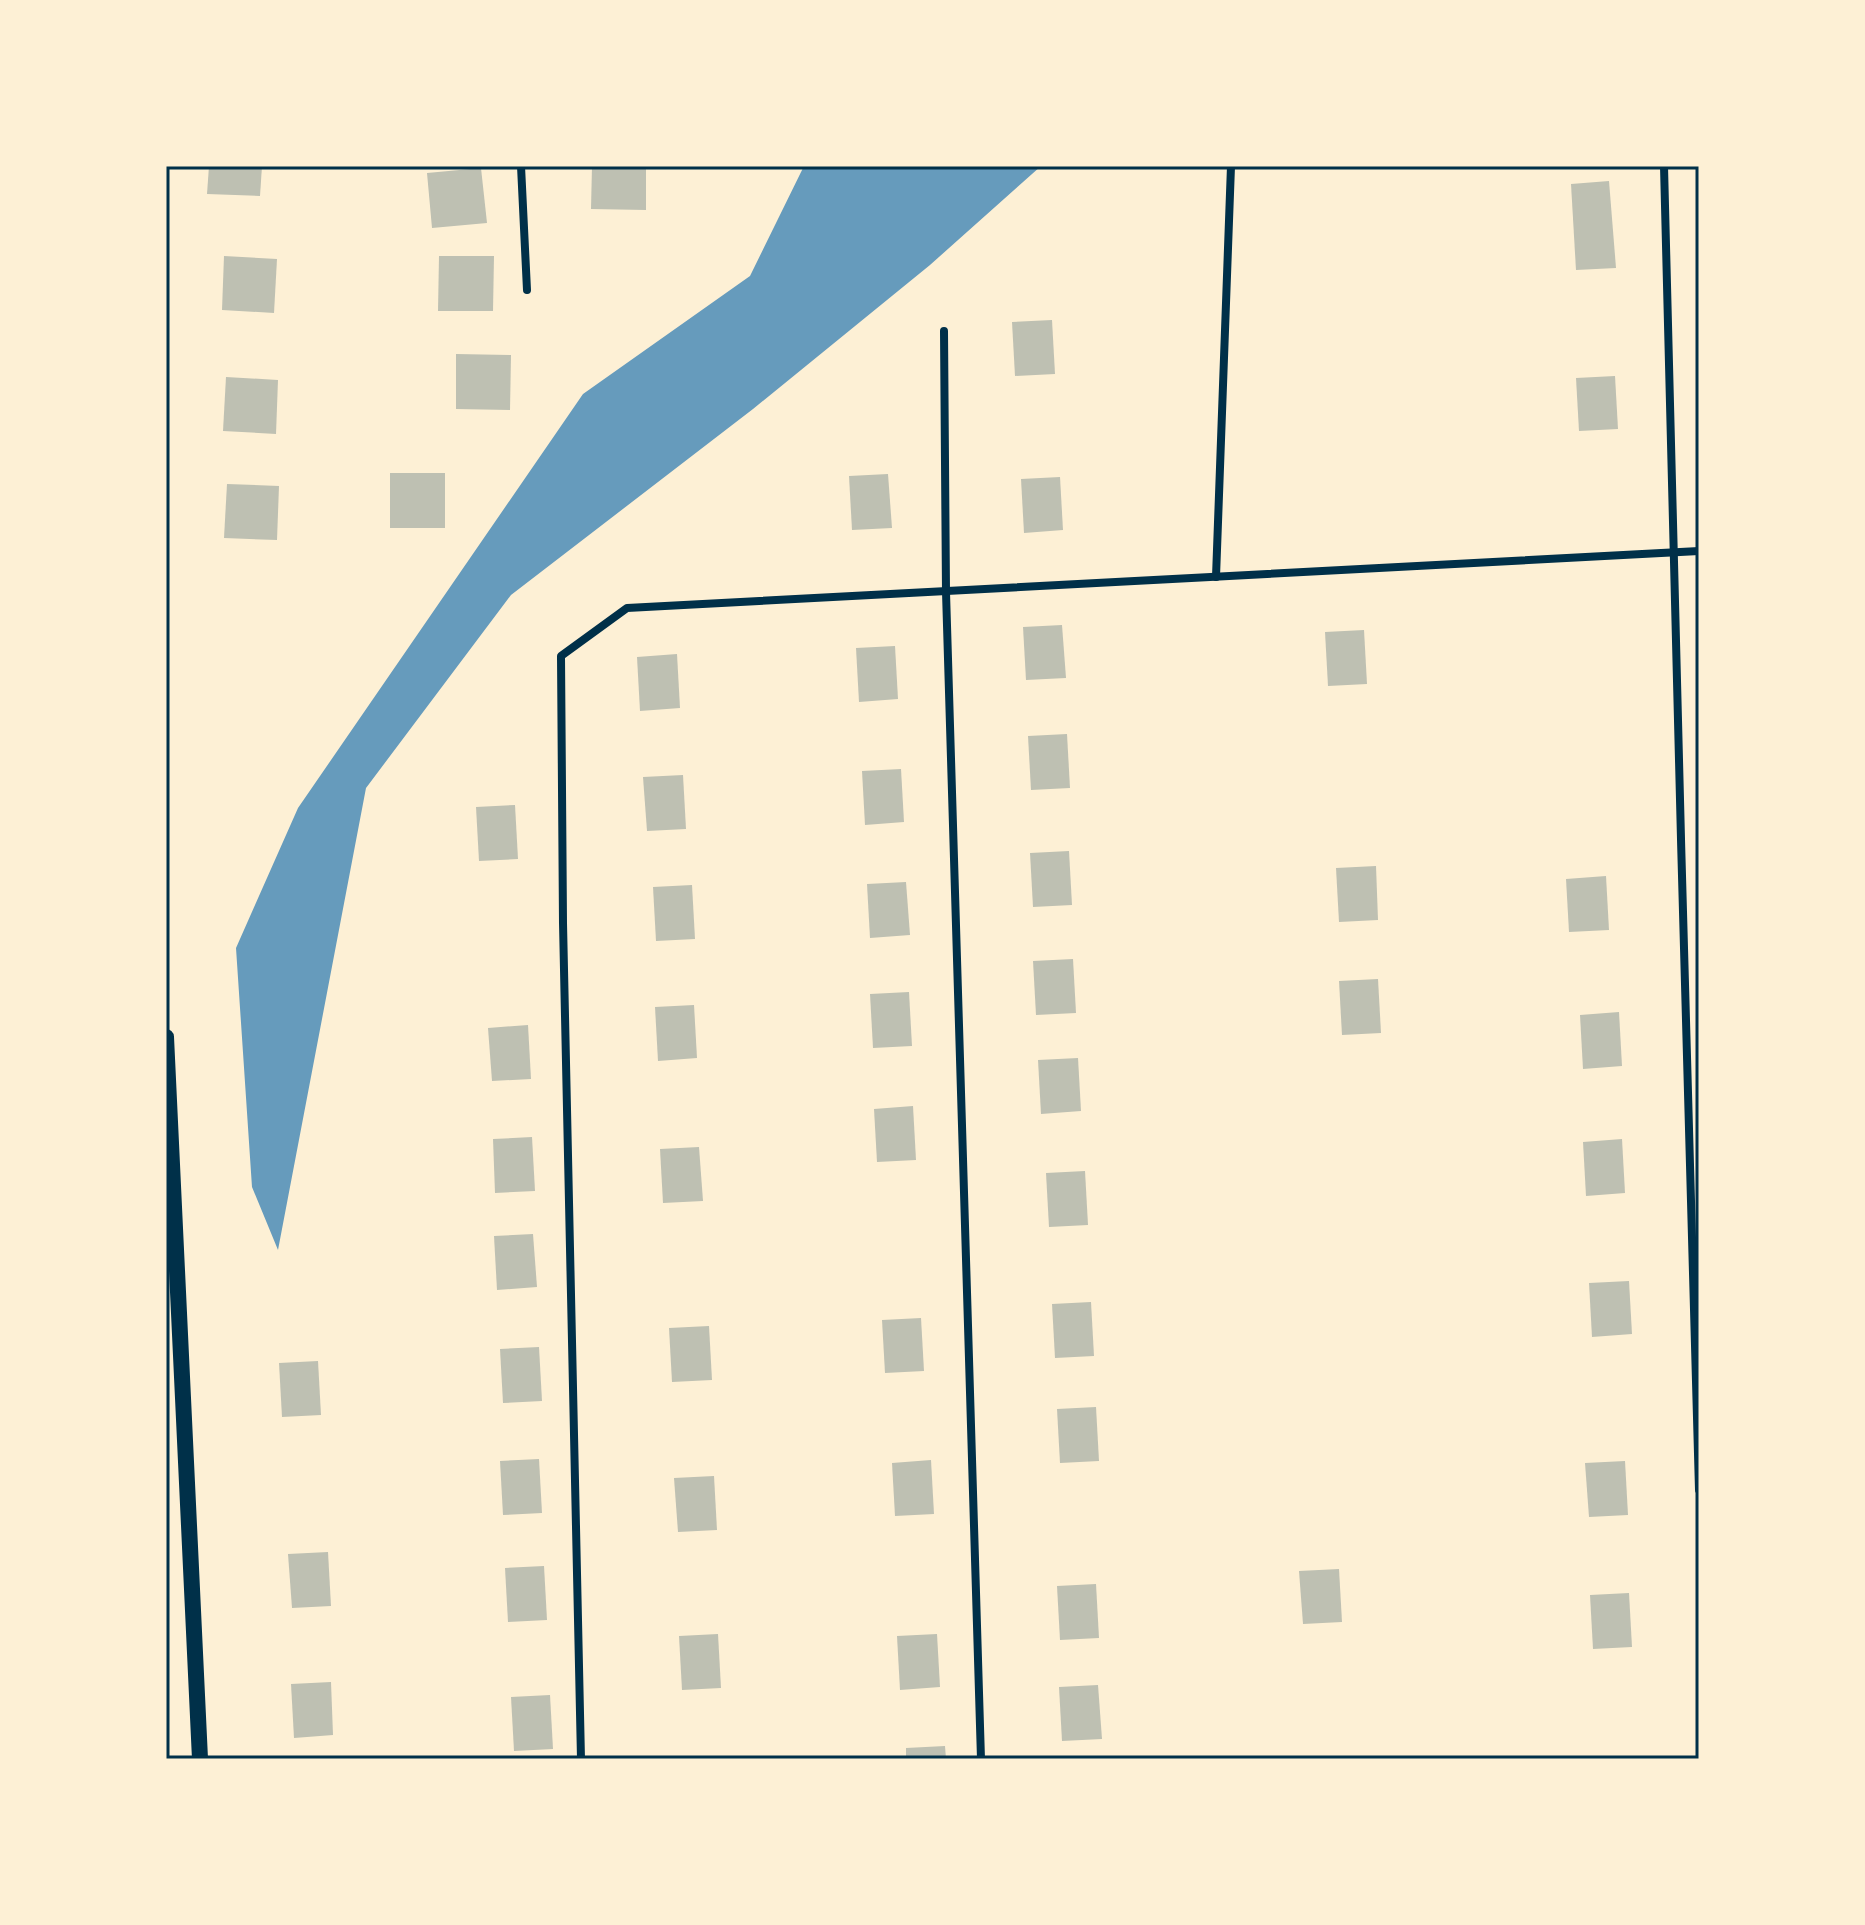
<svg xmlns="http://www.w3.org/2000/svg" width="1865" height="1925" viewBox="0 0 1865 1925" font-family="'Work Sans',sans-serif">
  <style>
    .water { fill: #669bbc }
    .building { fill: #bec0b2 }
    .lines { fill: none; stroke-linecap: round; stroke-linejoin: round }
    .minor { stroke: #003049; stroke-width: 8 }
    .secondary { stroke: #003049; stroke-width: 16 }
    .neatline { fill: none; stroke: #003049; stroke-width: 3 }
  </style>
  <rect width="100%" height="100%" fill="#fdf0d5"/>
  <!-- water -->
  <polygon class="water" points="804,166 1041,166 930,265 753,409 511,595 366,788 278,1250 252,1187 236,948 298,808 583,394 750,276"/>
  <!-- building -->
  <g class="building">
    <polygon points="209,166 262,166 260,196 207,194"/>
    <polygon points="592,166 646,166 646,210 591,209"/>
    <polygon points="481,168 487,223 432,228 427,173"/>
    <polygon points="1609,181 1616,268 1576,270 1571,184"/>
    <polygon points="224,256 277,259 274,313 222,310"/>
    <polygon points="439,256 494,256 493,311 438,311"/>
    <polygon points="1052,320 1055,374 1015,376 1012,322"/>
    <polygon points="456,354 511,355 510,410 456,409"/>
    <polygon points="1615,376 1618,429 1579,431 1576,378"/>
    <polygon points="226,377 278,380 276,434 223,431"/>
    <rect x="390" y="473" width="55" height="55"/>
    <polygon points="888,474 892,528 852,530 849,476"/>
    <polygon points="1060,477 1063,530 1024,533 1021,479"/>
    <polygon points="227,484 279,486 277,540 224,538"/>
    <polygon points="1062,625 1066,678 1026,680 1023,627"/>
    <polygon points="1364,630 1367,684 1328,686 1325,632"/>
    <polygon points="895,646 898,699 859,702 856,648"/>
    <polygon points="677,654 680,708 640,711 637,657"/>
    <polygon points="1067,734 1070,788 1031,790 1028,736"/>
    <polygon points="901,769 904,822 865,825 862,771"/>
    <polygon points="683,775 686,829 647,831 643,777"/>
    <polygon points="515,805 518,859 479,861 476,807"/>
    <polygon points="1069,851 1072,905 1033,907 1030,853"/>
    <polygon points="1376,866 1378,920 1339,922 1336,868"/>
    <polygon points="1606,876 1609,930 1569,932 1566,879"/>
    <polygon points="906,882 910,935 870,938 867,884"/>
    <polygon points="692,885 695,939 656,941 653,887"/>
    <polygon points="1073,959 1076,1013 1036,1015 1033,961"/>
    <polygon points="1378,979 1381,1033 1342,1035 1339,981"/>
    <polygon points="909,992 912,1046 873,1048 870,994"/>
    <polygon points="694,1005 697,1058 658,1061 655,1007"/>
    <polygon points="1619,1012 1622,1066 1583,1069 1580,1015"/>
    <polygon points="528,1025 531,1079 492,1081 488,1028"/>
    <polygon points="1078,1058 1081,1111 1041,1114 1038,1060"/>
    <polygon points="913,1106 916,1160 877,1162 874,1109"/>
    <polygon points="532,1137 535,1191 495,1193 493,1139"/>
    <polygon points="1622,1139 1625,1193 1586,1196 1583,1142"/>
    <polygon points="699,1147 703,1201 663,1203 660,1149"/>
    <polygon points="1085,1171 1088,1225 1049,1227 1046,1173"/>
    <polygon points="533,1234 537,1287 497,1290 494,1236"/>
    <polygon points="1629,1281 1632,1334 1592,1337 1589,1283"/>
    <polygon points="1091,1302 1094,1356 1055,1358 1052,1304"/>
    <polygon points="921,1318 924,1371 885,1373 882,1320"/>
    <polygon points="709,1326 712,1380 672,1382 669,1328"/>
    <polygon points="539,1347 542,1401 503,1403 500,1349"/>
    <polygon points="318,1361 321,1415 282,1417 279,1363"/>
    <polygon points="1096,1407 1099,1461 1060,1463 1057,1409"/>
    <polygon points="539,1459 542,1513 503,1515 500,1461"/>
    <polygon points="931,1460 934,1514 895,1516 892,1463"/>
    <polygon points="1625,1461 1628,1515 1589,1517 1585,1463"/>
    <polygon points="714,1476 717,1530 678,1532 674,1478"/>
    <polygon points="328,1552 331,1606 292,1608 288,1554"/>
    <polygon points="544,1566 547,1620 508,1622 505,1568"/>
    <polygon points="1339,1569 1342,1622 1303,1624 1299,1571"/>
    <polygon points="1096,1584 1099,1638 1060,1640 1057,1586"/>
    <polygon points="1629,1593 1632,1647 1593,1649 1590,1595"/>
    <polygon points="718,1634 721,1688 682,1690 679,1636"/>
    <polygon points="937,1634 940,1687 900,1690 897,1636"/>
    <polygon points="331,1682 333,1735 294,1738 291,1684"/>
    <polygon points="1098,1685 1102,1739 1062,1741 1059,1687"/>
    <polygon points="550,1695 553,1749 514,1751 511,1697"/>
    <polygon points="945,1746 946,1759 906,1759 906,1748"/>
  </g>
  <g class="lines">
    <!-- minor -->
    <g class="minor">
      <polyline points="521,166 527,290"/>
      <path d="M1664,166C1677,607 1684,1049 1699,1490"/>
      <polyline points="944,331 946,592 981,1759"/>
      <polyline points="1216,577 1231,166"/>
      <polyline points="581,1759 563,923 561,656 627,608 1699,551"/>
    </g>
    <!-- secondary -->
    <polyline class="secondary" points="166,1037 200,1759"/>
  </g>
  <!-- border -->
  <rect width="1865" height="1925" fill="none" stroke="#fdf0d5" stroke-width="336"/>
  <rect x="168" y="168" width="1529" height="1589" class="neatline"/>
</svg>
